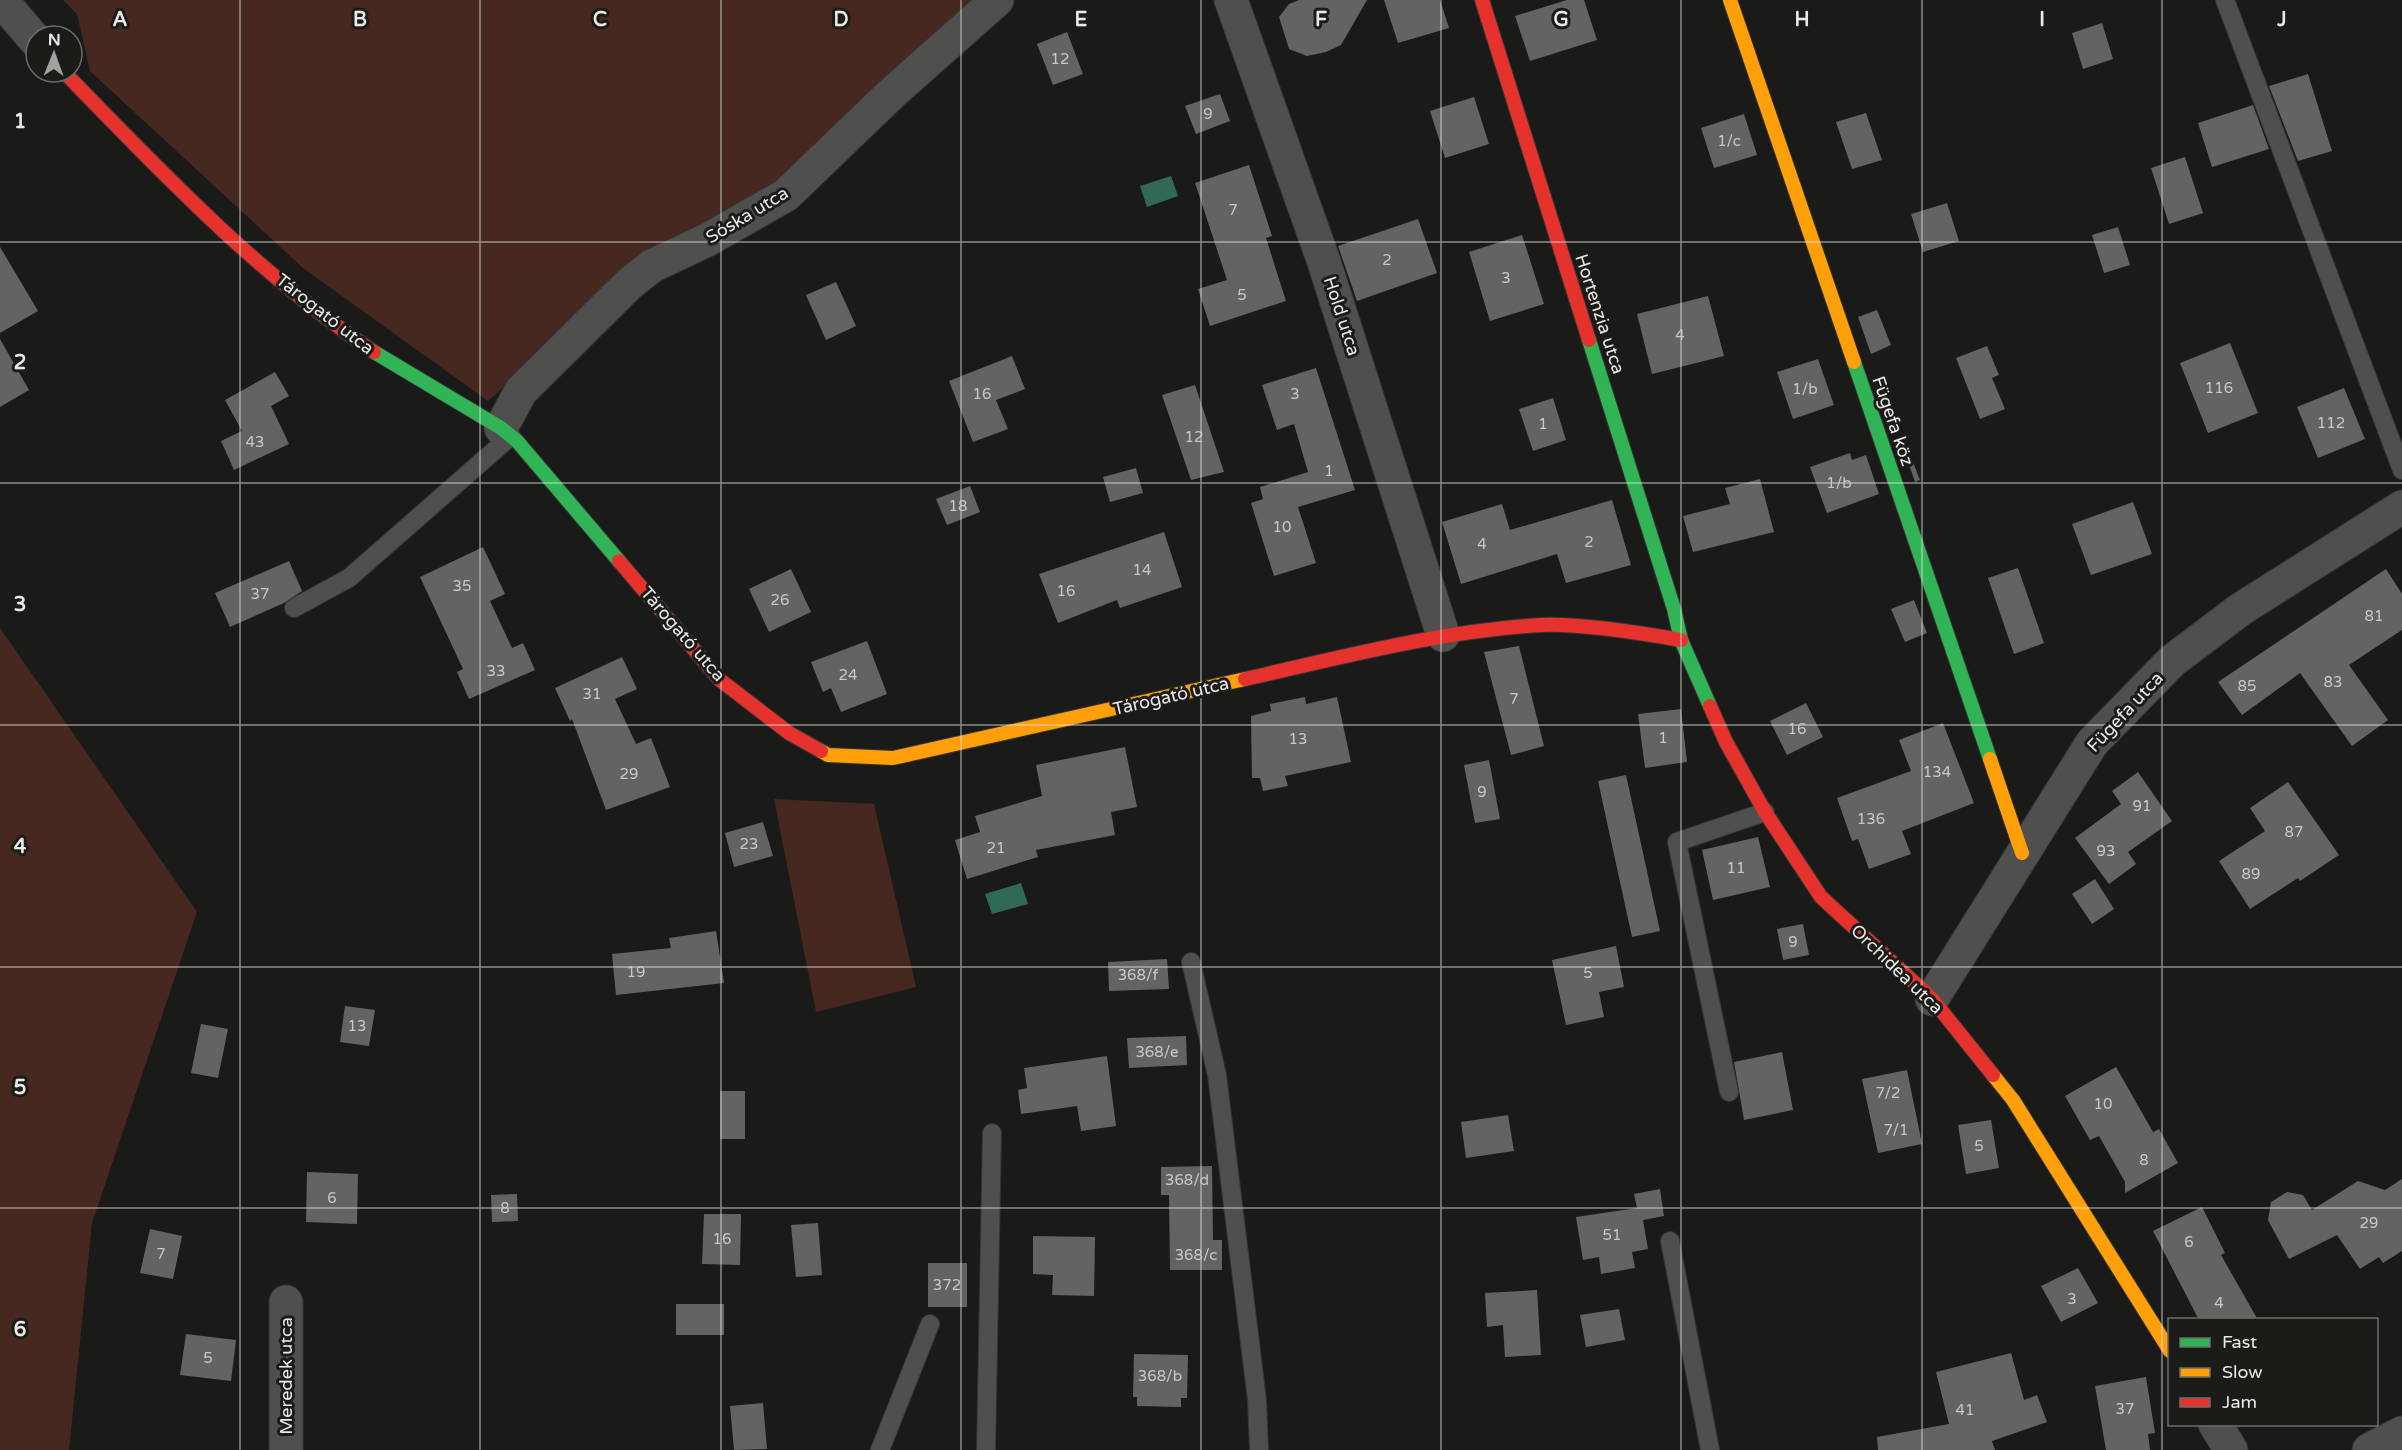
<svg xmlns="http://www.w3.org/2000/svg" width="2402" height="1450" viewBox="0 0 2402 1450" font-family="'Varela Round',sans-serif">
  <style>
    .green { fill: #472821 }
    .water { fill: #306a56 }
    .building { fill: #636462 }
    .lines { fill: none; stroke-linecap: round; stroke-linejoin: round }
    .lane-casing { stroke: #353535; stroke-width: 20 }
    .street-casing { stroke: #353535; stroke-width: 35 }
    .fast-casing { stroke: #353535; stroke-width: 16 }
    .slow-casing { stroke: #353535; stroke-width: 16 }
    .jam-casing { stroke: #353535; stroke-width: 16 }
    .lane { stroke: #4f4f4d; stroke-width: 18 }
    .street { stroke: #4f4f4d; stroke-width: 33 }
    .fast { stroke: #30b455; stroke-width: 14 }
    .slow { stroke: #ff9f0a; stroke-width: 14 }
    .jam { stroke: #e5322d; stroke-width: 14 }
    .grid { fill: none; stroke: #e9e9e7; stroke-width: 1.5; stroke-opacity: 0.55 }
    .labels { text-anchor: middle; stroke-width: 6; stroke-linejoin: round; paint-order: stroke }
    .number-label { font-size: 15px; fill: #c8c8c6 }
    .street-label { font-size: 18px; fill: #e9e9e7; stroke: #1b1b18 }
    .grid-label { font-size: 20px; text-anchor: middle; font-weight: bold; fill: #e9e9e7; stroke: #1b1b18; stroke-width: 6; stroke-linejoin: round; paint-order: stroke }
  </style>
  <rect width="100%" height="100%" fill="#1a1a19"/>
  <!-- green -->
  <g class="green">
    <polygon points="63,0 984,0 756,204 647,258 488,401 303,268 90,71 77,14"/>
    <polygon points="0,628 197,912 92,1223 69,1450 0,1450"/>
    <polygon points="774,799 874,804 916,987 816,1012"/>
  </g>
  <!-- water -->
  <g class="water">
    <polygon points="1171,176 1178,196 1147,207 1140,186"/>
    <polygon points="1021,883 1028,904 992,914 985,894"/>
  </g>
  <!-- building -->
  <g class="building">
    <polygon points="1299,0 1367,0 1341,45 1326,52 1307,56 1289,49 1279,17 1289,4"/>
    <polygon points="1384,0 1440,0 1449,28 1398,43"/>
    <polygon points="1567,0 1584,0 1597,40 1530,61 1515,16"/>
    <polygon points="2102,23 2113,59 2083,69 2072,33"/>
    <polygon points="1067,32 1083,74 1053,85 1037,44"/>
    <polygon points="2308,74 2332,151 2298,161 2269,86"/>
    <polygon points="1220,94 1230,121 1196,134 1185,106"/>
    <polygon points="1474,97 1489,144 1445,158 1430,111"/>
    <polygon points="2253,105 2269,149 2212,167 2198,123"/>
    <polygon points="1866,113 1882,160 1852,169 1836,122"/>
    <polygon points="1744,114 1757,155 1714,168 1701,128"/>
    <polygon points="2185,157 2203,213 2169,224 2151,168"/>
    <polygon points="1249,165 1272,236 1266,238 1286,301 1210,326 1198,289 1227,280 1195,183"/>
    <polygon points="1947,203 1959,241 1923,252 1911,214"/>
    <polygon points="1418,219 1437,273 1357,301 1338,246"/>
    <polygon points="2118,227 2130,265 2104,273 2092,235"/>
    <polygon points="1522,235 1544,304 1490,321 1469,252"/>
    <polygon points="0,247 38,311 0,333"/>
    <polygon points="836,282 856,326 826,340 806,295"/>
    <polygon points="1708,296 1724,356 1652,374 1637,314"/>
    <polygon points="1877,310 1891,345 1871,354 1858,317"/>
    <polygon points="0,339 29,390 0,407"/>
    <polygon points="2230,343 2258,413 2208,433 2180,363"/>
    <polygon points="1987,346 1999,375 1992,378 2005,409 1980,419 1956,358"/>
    <polygon points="1012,356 1025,389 996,400 1008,429 973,442 949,381"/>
    <polygon points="1818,359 1834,405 1793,419 1777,372"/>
    <polygon points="1316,368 1355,490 1298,507 1316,563 1274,576 1251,503 1263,499 1260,487 1308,472 1294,424 1277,430 1262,385"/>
    <polygon points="275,372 289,396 271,406 289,444 234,470 221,441 242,431 225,400"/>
    <polygon points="1195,385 1224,472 1191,480 1162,395"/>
    <polygon points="2344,388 2365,439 2318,458 2297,407"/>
    <polygon points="1553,398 1566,440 1533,451 1519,409"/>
    <polygon points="1904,439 1920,480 1915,482 1901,441"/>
    <polygon points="1850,453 1852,460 1866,455 1879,494 1827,513 1810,467"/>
    <polygon points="1136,468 1143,493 1110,502 1103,477"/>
    <polygon points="1760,479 1774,532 1693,552 1683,516 1730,504 1725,488"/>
    <polygon points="970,486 980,512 947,525 936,499"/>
    <polygon points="1612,500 1631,565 1566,583 1557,554 1461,584 1442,522 1502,504 1510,530"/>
    <polygon points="2133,502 2152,554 2091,575 2072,524"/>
    <polygon points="1164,532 1182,587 1120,608 1117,600 1058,623 1039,574"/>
    <polygon points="483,547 505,594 490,601 512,648 523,643 535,670 469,699 457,672 463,669 420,577"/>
    <polygon points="289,561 302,591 284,603 230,627 215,593"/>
    <polygon points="2018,568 2044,643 2014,654 1988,578"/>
    <polygon points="791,569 811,612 769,632 749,589"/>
    <polygon points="2386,569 2402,594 2402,630 2349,665 2388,720 2352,746 2300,673 2242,715 2218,682"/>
    <polygon points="1914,600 1927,633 1905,642 1891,609"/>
    <polygon points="867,641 887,694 841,712 831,688 823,692 811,662"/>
    <polygon points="1519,646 1544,746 1511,755 1484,652"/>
    <polygon points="622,657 637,689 615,699 636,744 651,738 670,787 606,810 572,719 570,721 555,688"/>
    <polygon points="1305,697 1306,704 1337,697 1351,762 1285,776 1288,786 1263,791 1260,778 1252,778 1251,716 1271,711 1270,704"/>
    <polygon points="1806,703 1823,737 1787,755 1770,721"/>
    <polygon points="1681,709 1687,762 1645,768 1638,714"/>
    <polygon points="1943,723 1974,803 1902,831 1911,854 1869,869 1858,839 1852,841 1837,798 1911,771 1899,740"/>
    <polygon points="1125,747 1137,807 1111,812 1115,835 1036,850 1038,857 967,879 955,840 980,832 975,816 1042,796 1036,765"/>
    <polygon points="1489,760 1500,819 1475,823 1464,765"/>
    <polygon points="2138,772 2172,821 2128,852 2136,864 2109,884 2075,838 2121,804 2112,791"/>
    <polygon points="1626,775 1660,931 1632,937 1598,781"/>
    <polygon points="2288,782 2339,855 2300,881 2298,878 2250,909 2219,861 2265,831 2250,808"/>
    <polygon points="763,822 773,856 734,867 725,833"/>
    <polygon points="1758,837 1770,887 1713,900 1702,850"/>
    <polygon points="2095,879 2114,909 2092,924 2072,894"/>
    <polygon points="1803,924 1809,955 1783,960 1777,929"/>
    <polygon points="716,931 724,983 616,995 612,954 671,948 669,938"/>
    <polygon points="1616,946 1624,987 1599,992 1604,1017 1566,1025 1552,960"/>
    <polygon points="1167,959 1169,989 1109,991 1108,962"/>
    <polygon points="345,1006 375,1010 369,1046 340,1042"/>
    <polygon points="201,1024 228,1029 218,1078 191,1073"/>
    <polygon points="1186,1036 1187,1065 1129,1068 1127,1038"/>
    <polygon points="1782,1052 1793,1110 1744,1120 1734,1062"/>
    <polygon points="1107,1056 1116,1126 1081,1131 1077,1106 1021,1114 1018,1090 1027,1088 1024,1068"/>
    <polygon points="2116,1067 2153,1132 2159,1129 2178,1163 2125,1193 2125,1182 2099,1136 2090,1140 2065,1096"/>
    <polygon points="1907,1070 1922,1144 1878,1153 1862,1079"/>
    <rect x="720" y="1091" width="25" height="48"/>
    <polygon points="1508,1115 1514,1151 1466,1158 1461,1122"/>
    <polygon points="1991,1120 1999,1168 1966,1174 1958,1125"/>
    <polygon points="1212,1166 1213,1240 1222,1240 1222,1270 1170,1270 1169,1195 1161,1195 1161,1167"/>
    <polygon points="307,1172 358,1174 357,1224 306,1222"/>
    <polygon points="2402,1179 2402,1251 2383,1263 2379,1257 2360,1269 2337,1235 2289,1259 2268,1220 2271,1202 2287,1192 2303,1195 2312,1210 2358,1181 2385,1190"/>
    <polygon points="1660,1189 1664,1216 1643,1220 1648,1249 1632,1252 1635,1268 1601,1274 1599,1257 1583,1260 1576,1217 1637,1208 1634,1194"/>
    <polygon points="517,1194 518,1221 492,1222 491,1195"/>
    <polygon points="2202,1207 2225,1253 2221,1255 2258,1320 2199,1320 2153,1231"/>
    <polygon points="704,1214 741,1214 740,1265 702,1264"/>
    <polygon points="818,1223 822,1275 796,1277 791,1225"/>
    <polygon points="150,1229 182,1236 173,1279 140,1273"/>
    <polygon points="1033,1236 1095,1237 1094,1296 1052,1295 1053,1275 1033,1274"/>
    <rect x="928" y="1263" width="39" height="44"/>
    <polygon points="2078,1268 2098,1303 2061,1322 2041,1286"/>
    <polygon points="1537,1290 1541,1355 1505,1357 1503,1325 1487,1327 1485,1293"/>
    <rect x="676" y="1304" width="48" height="31"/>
    <polygon points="1619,1309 1625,1340 1586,1347 1580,1315"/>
    <polygon points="186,1334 236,1340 231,1381 180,1375"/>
    <polygon points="2011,1353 2024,1400 2037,1395 2047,1422 1992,1441 1995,1450 1878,1450 1877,1437 1949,1424 1936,1372"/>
    <polygon points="1134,1354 1188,1355 1187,1398 1181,1398 1181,1407 1137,1406 1137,1397 1133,1397"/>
    <polygon points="2146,1377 2155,1433 2148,1434 2150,1450 2106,1450 2095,1386"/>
    <polygon points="763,1403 767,1449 734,1450 730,1406"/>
  </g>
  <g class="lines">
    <defs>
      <g id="lane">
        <polyline points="2225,0 2402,470"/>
        <polyline points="294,608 349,578 511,436"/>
        <polyline points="1191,962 1217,1075 1257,1400 1259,1450"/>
        <polyline points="1729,1092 1677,842 1765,812"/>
        <polyline points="1670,1241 1710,1450"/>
        <polyline points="880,1450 930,1324"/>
        <polyline points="986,1450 992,1133"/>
      </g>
      <g id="street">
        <polyline points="1,0 36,41"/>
        <polyline points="1231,0 1324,262 1443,635"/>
        <polyline points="501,428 521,391 629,284 652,266 707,240 786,195 891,94 997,0"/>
        <polyline points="1932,999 2092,743 2172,661 2241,609 2402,507"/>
        <polyline points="2215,1424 2231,1450"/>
        <polyline points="286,1450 286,1302"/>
        <polyline points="2369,1450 2402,1433"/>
      </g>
      <g id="fast">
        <polyline points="1589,340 1674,609 1681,640 1710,706"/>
        <polyline points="374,352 501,428 517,441 619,561"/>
        <polyline points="1854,362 1990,759"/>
      </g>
      <g id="slow">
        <polyline points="1730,0 1854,362"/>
        <polyline points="821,751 828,755 893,758 1245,679"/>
        <polyline points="1990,759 2022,853"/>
        <polyline points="1993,1075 2013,1100 2170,1351"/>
      </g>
      <g id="jam">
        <polyline points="1482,0 1589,340"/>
        <path d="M64,72C161,172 258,274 374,352"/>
        <polyline points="619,561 720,680 789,733 821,751"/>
        <path d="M1245,679C1343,657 1440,631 1541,625C1581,623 1641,633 1681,640"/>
        <polyline points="1710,706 1726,742 1765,812 1821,897 1932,999 1993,1075"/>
      </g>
    </defs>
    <!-- lane casing -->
    <use href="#lane" class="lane-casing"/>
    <!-- street casing -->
    <use href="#street" class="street-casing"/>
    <!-- fast casing -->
    <use href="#fast" class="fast-casing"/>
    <!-- slow casing -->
    <use href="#slow" class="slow-casing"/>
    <!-- jam casing -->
    <use href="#jam" class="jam-casing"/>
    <!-- lane -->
    <use href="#lane" class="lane"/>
    <!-- street -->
    <use href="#street" class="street"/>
    <!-- fast -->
    <use href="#fast" class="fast"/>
    <!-- slow -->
    <use href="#slow" class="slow"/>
    <!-- jam -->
    <use href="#jam" class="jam"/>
  </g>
  <!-- grid -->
  <path class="grid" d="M240,0V1450M480,0V1450M721,0V1450M961,0V1450M1201,0V1450M1441,0V1450M1681,0V1450M1922,0V1450M2162,0V1450M0,242H2402M0,483H2402M0,725H2402M0,967H2402M0,1208H2402"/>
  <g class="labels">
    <!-- number labels -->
    <g class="number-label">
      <text x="1060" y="64">12</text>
      <text x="1208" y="119">9</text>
      <text x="1729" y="146">1/c</text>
      <text x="1233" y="215">7</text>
      <text x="1387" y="265">2</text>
      <text x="1506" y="283">3</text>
      <text x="1242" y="300">5</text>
      <text x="1680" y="340">4</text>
      <text x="2219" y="393">116</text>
      <text x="1805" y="394">1/b</text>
      <text x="982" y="399">16</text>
      <text x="1295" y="399">3</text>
      <text x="2331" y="428">112</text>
      <text x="1543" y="429">1</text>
      <text x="1194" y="442">12</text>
      <text x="255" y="447">43</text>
      <text x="1329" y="476">1</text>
      <text x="1839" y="488">1/b</text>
      <text x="958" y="511">18</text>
      <text x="1282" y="532">10</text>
      <text x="1589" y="547">2</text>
      <text x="1482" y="549">4</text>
      <text x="1142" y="575">14</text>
      <text x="462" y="591">35</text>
      <text x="1066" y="596">16</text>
      <text x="260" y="599">37</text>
      <text x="780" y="605">26</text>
      <text x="2374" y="621">81</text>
      <text x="496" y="676">33</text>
      <text x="848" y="680">24</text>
      <text x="2333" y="687">83</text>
      <text x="2247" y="691">85</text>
      <text x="592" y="699">31</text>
      <text x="1514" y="704">7</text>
      <text x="1797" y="734">16</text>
      <text x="1663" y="743">1</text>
      <text x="1298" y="744">13</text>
      <text x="1937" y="777">134</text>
      <text x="629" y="779">29</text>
      <text x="1482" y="797">9</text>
      <text x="2142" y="811">91</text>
      <text x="1871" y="824">136</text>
      <text x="2294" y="837">87</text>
      <text x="749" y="849">23</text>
      <text x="996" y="853">21</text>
      <text x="2106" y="856">93</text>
      <text x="1736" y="873">11</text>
      <text x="2251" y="879">89</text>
      <text x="1793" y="947">9</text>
      <text x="636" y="977">19</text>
      <text x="1588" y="978">5</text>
      <text x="1138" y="980">368/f</text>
      <text x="357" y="1031">13</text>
      <text x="1157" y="1057">368/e</text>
      <text x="1888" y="1098">7/2</text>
      <text x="2103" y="1109">10</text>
      <text x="1896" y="1135">7/1</text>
      <text x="1979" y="1151">5</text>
      <text x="2144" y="1165">8</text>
      <text x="1187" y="1185">368/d</text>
      <text x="332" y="1203">6</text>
      <text x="505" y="1213">8</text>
      <text x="2369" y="1228">29</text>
      <text x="1612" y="1240">51</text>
      <text x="722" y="1244">16</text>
      <text x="2189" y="1247">6</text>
      <text x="161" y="1259">7</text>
      <text x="1196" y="1260">368/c</text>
      <text x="947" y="1290">372</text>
      <text x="2072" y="1304">3</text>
      <text x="2219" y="1308">4</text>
      <text x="208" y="1363">5</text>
      <text x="1160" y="1381">368/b</text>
      <text x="2125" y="1414">37</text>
      <text x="1965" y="1415">41</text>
    </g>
    <!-- street labels -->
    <g class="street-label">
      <text transform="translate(747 215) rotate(-31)" y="6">Sóska utca</text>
      <text transform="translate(325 314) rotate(38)" y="6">Tárogató utca</text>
      <text transform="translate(1600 314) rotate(72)" y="6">Hortenzia utca</text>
      <text transform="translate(1342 316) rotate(72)" y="6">Hold utca</text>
      <text transform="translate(1893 421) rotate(71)" y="6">Fügefa köz</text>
      <text transform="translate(683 634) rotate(49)" y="6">Tárogató utca</text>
      <text transform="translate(1171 696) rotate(-13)" y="6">Tárogató utca</text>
      <text transform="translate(2125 712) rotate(-47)" y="6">Fügefa utca</text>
      <text transform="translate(1897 969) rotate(44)" y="6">Orchidea utca</text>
      <text transform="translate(286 1376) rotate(-90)" y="6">Meredek utca</text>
    </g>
  </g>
  <g class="grid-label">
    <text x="120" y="26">A</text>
    <text x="360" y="26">B</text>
    <text x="600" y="26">C</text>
    <text x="841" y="26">D</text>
    <text x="1081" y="26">E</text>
    <text x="1321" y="26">F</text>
    <text x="1561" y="26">G</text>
    <text x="1802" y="26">H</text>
    <text x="2042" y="26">I</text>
    <text x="2282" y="26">J</text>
    <text x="20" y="128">1</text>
    <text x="20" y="369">2</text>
    <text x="20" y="611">3</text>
    <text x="20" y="853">4</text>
    <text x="20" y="1094">5</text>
    <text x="20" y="1336">6</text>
  </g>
  <!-- legend -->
  <rect x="2168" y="1318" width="210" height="108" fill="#1b1b18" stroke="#6d6d6b" stroke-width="1.5"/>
  <rect x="2180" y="1338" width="30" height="9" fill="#30b455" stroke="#6d6d6b" stroke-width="1.5"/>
  <text x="2222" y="1348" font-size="18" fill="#e9e9e7">Fast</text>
  <rect x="2180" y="1368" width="30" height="9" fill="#ff9f0a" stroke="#6d6d6b" stroke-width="1.5"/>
  <text x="2222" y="1378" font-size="18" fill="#e9e9e7">Slow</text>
  <rect x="2180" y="1398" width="30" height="9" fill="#e5322d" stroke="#6d6d6b" stroke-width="1.5"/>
  <text x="2222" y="1408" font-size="18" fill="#e9e9e7">Jam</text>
  <!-- north arrow -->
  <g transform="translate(54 54) rotate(1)"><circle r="28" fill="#1b1b18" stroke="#6d6d6b" stroke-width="1.5"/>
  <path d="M0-4.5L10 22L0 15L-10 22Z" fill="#a1a19f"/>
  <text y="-9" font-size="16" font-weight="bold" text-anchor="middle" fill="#e9e9e7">N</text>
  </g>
</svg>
